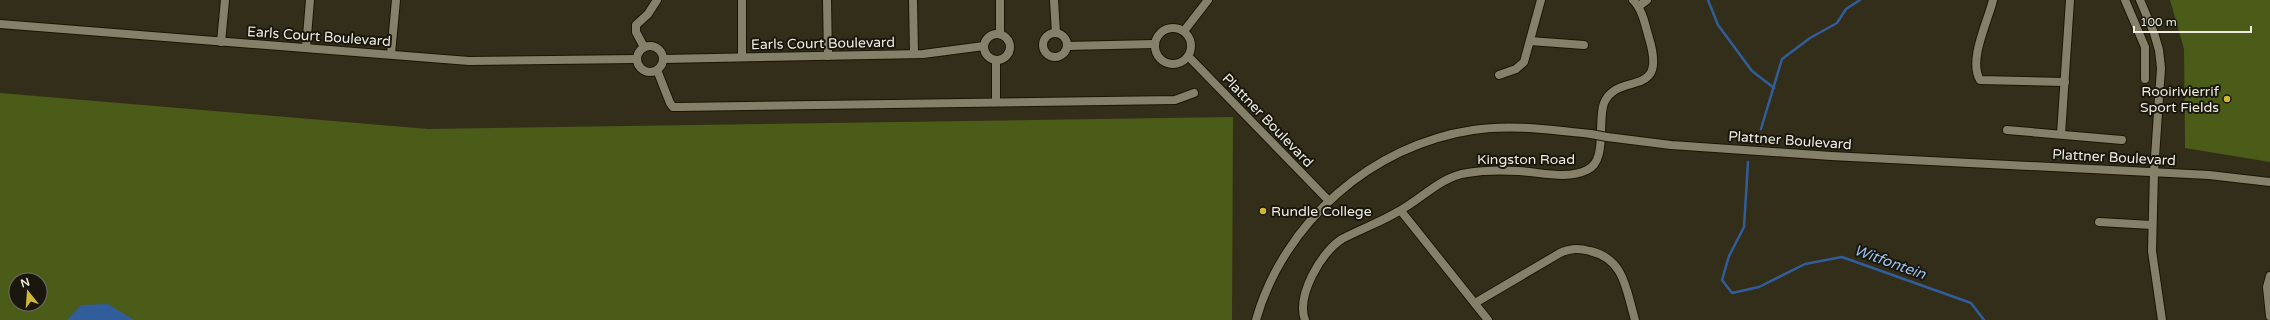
<svg xmlns="http://www.w3.org/2000/svg" width="2270" height="320" viewBox="0 0 2270 320" font-family="'Varela Round',sans-serif">
  <style>
    .green { fill: #4b5b18; fill-rule: evenodd }
    .water { fill: #325d9b }
    .lines { fill: none; stroke-linecap: round; stroke-linejoin: round }
    .stream { stroke: #325d9b; stroke-width: 2.5 }
    .minor-casing { stroke: #1b1604; stroke-width: 10 }
    .minor { stroke: #858069; stroke-width: 8 }
    .minor-bridge-casing { stroke: #1b1604; stroke-width: 10; stroke-linecap: butt }
    .minor-bridge { stroke: #858069; stroke-width: 8 }
    .poi-dot { fill: #d0b736; stroke: #19170e; stroke-width: 1.5 }
    .labels { text-anchor: middle; stroke-width: 4; stroke-linejoin: round; paint-order: stroke }
    .street-label { font-size: 14px; fill: #eeebdf; stroke: #19170e }
    .poi-label { font-size: 14px; fill: #eeebdf; stroke: #19170e; text-anchor: end }
    .water-label { font-size: 15px; font-style: italic; fill: #9cc1f5; stroke: #19170e }
  </style>
  <rect width="100%" height="100%" fill="#332e1a"/>
  <!-- green -->
  <g class="green">
    <polygon points="2170,0 2270,0 2270,162 2185,148 2184,49"/>
    <path d="M0,93L428,129L1233,117L1232,320H0ZM16,280H40V304H16Z"/>
  </g>
  <!-- water -->
  <polygon class="water" points="108,304 134,320 67,320 81,305"/>
  <g class="lines">
    <!-- stream -->
    <g class="stream">
      <polyline points="1708,0 1718,25 1752,71 1774,88"/>
      <polyline points="1761,129 1782,59 1810,38 1837,23 1846,9 1860,0"/>
      <polyline points="1748,162 1744,227 1729,256 1722,280 1732,293 1759,287 1805,264 1842,257 1971,303 1984,320"/>
    </g>
    <defs>
      <g id="minor">
        <polyline points="742,0 742,57"/>
        <polyline points="827,0 828,56"/>
        <polyline points="913,0 914,54"/>
        <polyline points="1054,0 1056,33"/>
        <path d="M1993,0C1988,21 1968,60 1980,80L2065,82"/>
        <polyline points="2125,0 2145,47 2145,79"/>
        <polyline points="2140,0 2154,33 2159,50 2161,68 2154,172 2152,251 2162,320"/>
        <polyline points="1639,6 1647,0"/>
        <polyline points="0,24 469,61 637,59"/>
        <circle cx="1173" cy="46" r="18"/>
        <polyline points="1184,31 1208,0"/>
        <polyline points="1000,33 1000,0"/>
        <circle cx="1055" cy="45" r="12"/>
        <circle cx="997" cy="47" r="13"/>
        <polyline points="1530,41 1584,45"/>
        <polyline points="221,42 225,0"/>
        <polyline points="1067,46 1154,44"/>
        <circle cx="650" cy="59" r="13"/>
        <polyline points="644,47 636,32 636,25 648,14 657,0"/>
        <polyline points="306,48 310,0"/>
        <polyline points="391,54 396,0"/>
        <polyline points="1188,56 1329,201"/>
        <polyline points="663,59 923,54 984,46"/>
        <polyline points="996,60 996,102"/>
        <polyline points="657,70 670,103 673,107 678,107 1175,100 1194,93"/>
        <polyline points="1499,75 1516,69 1524,62 1541,0"/>
        <polyline points="2007,130 2122,140"/>
        <polyline points="2061,134 2070,0"/>
        <polyline points="1607,137 1671,145 1831,156 2209,175 2270,182"/>
        <polyline points="1401,211 1488,320"/>
        <polyline points="2099,222 2152,225"/>
        <polyline points="2270,276 2267,287 2270,316"/>
        <path d="M1475,303L1560,253C1571,248 1579,248 1590,251C1625,259 1626,290 1635,320"/>
        <path d="M1256,320C1284,222 1372,145 1473,130C1512,124 1551,130 1591,134"/>
        <path d="M1305,320C1296,296 1321,252 1342,239C1361,229 1381,222 1399,211C1422,199 1440,177 1467,173C1484,170 1501,170 1518,171C1540,172 1567,180 1587,170C1608,161 1597,121 1604,103C1618,70 1668,101 1649,38C1645,25 1643,10 1633,0"/>
      </g>
    </defs>
    <!-- minor casing -->
    <use href="#minor" class="minor-casing"/>
    <!-- minor -->
    <use href="#minor" class="minor"/>
    <defs>
      <polyline id="minor-bridge" points="1591,134 1607,137"/>
    </defs>
    <!-- minor-bridge casing -->
    <use href="#minor-bridge" class="minor-bridge-casing"/>
    <!-- minor-bridge -->
    <use href="#minor-bridge" class="minor-bridge"/>
  </g>
  <!-- markers -->
  <g class="poi-dot">
    <circle cx="2227" cy="99" r="4"/>
    <circle cx="1263" cy="211" r="4"/>
  </g>
  <g class="labels">
    <!-- street labels -->
    <g class="street-label">
      <text transform="translate(319 36) rotate(4)" y="5">Earls Court Boulevard</text>
      <text transform="translate(823 43) rotate(-1)" y="5">Earls Court Boulevard</text>
      <text transform="translate(1268 120) rotate(46)" y="5">Plattner Boulevard</text>
      <text transform="translate(1790 140) rotate(4)" y="5">Plattner Boulevard</text>
      <text transform="translate(2114 157) rotate(3)" y="5">Plattner Boulevard</text>
      <text x="1526" y="164">Kingston Road</text>
    </g>
    <!-- poi labels -->
    <g class="poi-label">
      <text x="2219" y="96">Rooirivierrif<tspan x="2219" dy="16">Sport Fields</tspan></text>
      <text x="1271" y="216" text-anchor="start">Rundle College</text>
    </g>
    <!-- water labels -->
    <g class="water-label">
      <text transform="translate(1890 262) rotate(20)" y="5">Witfontein</text>
    </g>
  </g>
  <!-- north arrow -->
  <g transform="translate(28 292) rotate(343)"><circle r="19" fill="#19170e" stroke="#6e6c62"/>
  <path d="M0-3L7 15L0 10L-7 15Z" fill="#d0b736"/>
  <text y="-6" font-size="11" font-weight="bold" text-anchor="middle" fill="#eeebdf">N</text>
  </g>
  <!-- scale -->
  <path d="M2134 26v6h117v-6" fill="none" stroke="#eeebdf" stroke-width="2"/>
  <text x="2140" y="26" font-size="12" fill="#eeebdf" stroke="#19170e" stroke-width="3" paint-order="stroke">100 m</text>
</svg>
